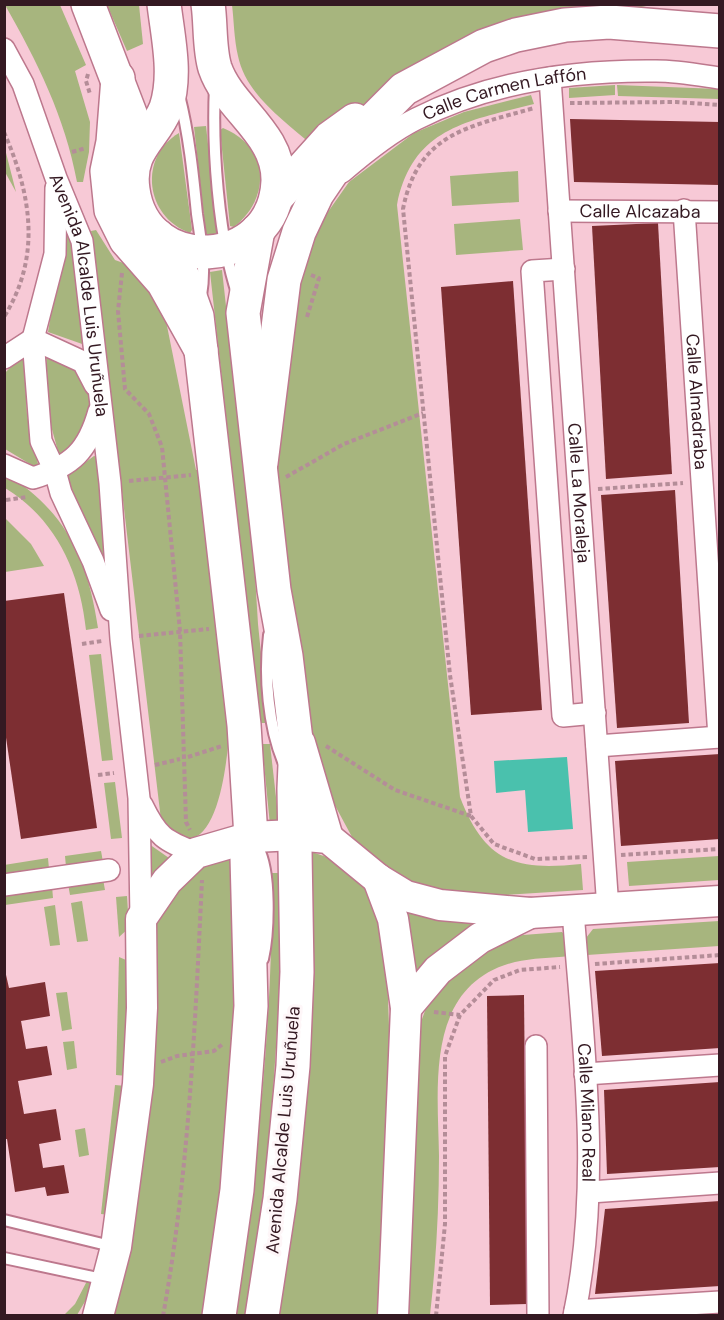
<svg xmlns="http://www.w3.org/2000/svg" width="724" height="1320" viewBox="0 0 724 1320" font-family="'DM Sans',sans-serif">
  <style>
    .green { fill: #a7b57e }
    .water { fill: #4ac1ad }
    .building { fill: #7d2e32 }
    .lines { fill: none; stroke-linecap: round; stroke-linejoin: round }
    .lane-casing { stroke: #bd788d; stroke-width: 14 }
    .street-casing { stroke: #bd788d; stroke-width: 24 }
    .secondary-casing { stroke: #bd788d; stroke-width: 33 }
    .primary-casing { stroke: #bd788d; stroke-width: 36 }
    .highway-casing { stroke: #bd788d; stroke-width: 36 }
    .path { stroke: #b48d98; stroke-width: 4; stroke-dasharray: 4.5 3; stroke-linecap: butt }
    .lane { stroke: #fff; stroke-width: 10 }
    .street { stroke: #fff; stroke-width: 21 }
    .secondary { stroke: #fff; stroke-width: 30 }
    .primary { stroke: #fff; stroke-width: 33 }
    .highway { stroke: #fff; stroke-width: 33 }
    .labels { text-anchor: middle; stroke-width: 6; stroke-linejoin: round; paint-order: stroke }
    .street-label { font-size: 18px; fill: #341922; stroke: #fef6f8 }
  </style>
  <rect width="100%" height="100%" fill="#f7c9d6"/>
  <!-- green -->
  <g class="green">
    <path d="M633,4L646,7L562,13L391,86L340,120L312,145C284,120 246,95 238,56C234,39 234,21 232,5Z"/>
    <path d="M5,5H60L86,65L75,71L90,122L89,152L83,182H77C65,117 37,61 5,5Z"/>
    <polygon points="107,5 139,5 143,44 127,51"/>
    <polygon points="615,85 615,95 569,98 569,88"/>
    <polygon points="617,85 719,89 719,99 618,96"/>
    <path d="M531,95L534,104C467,121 412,128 397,205L460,797C485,862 515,871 581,864L583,890L458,898L426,892L372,858L352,837L324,785L306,729L275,478L285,344L311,236L349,182L414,133L464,112Z"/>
    <polygon points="206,126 218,234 206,236 194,127"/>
    <path d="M223,128C270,147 271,198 234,227L230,226L220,130Z"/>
    <path d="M179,133L192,230L190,233C145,217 138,157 179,133Z"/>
    <polygon points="4,145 16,192 5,172"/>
    <polygon points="518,171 519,202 452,206 450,176"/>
    <polygon points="520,219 523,250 456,255 454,224"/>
    <polygon points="65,230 70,230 85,345 48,332"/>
    <path d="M96,230L115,260L129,265L159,303L166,321L196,470H202L229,736C227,758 219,848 182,838C175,836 167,826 161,820L91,231Z"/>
    <polygon points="222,270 254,559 258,624 268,723 260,723 210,272"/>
    <path d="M46,352C56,357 67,361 76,368C93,381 95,411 86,429C80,441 69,448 59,455L50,422Z"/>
    <polygon points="21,356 24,357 27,415 38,464 35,467 5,449 4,374"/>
    <polygon points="94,456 98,457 105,561 65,477"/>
    <path d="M4,473C66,510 88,560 98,628L86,630C80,572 56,519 5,488Z"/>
    <polygon points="5,518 31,544 44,566 5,572"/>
    <polygon points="101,654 113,760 102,761 89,655"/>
    <polygon points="262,744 270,744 279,824 270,825"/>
    <polygon points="115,782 122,838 111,839 104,783"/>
    <polygon points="149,844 169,858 151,882 148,879"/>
    <polygon points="101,851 103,862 66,867 65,856"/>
    <polygon points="236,852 238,957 234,1065 210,1275 202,1315 109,1316 155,927 160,912 199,866"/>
    <polygon points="312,852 341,862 367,885 385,920 393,1131 384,1315 278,1316 307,1073"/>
    <polygon points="719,856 719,880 629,886 627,862"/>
    <polygon points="48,858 49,869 5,876 4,865"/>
    <path d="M272,873H281C282,1022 269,1168 247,1315L234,1316C257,1169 273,1021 272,873Z"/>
    <polygon points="103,879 105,890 70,895 68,884"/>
    <polygon points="52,886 53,898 5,905 4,893"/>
    <polygon points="127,896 129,928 119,937 116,897"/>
    <polygon points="82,901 88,941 77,942 71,903"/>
    <polygon points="55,905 60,945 50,946 44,907"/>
    <polygon points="403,906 501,917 411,988"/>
    <polygon points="719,921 719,946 587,955 586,938 593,929"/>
    <path d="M562,932L568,939L569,956C552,958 532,958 515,962C424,985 438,1086 439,1156C439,1209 436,1263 430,1315L405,1316L415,1172L417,1033L426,1008L439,987L497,942L523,935Z"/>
    <polygon points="119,957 126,960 130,966 127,1076 116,1075"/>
    <polygon points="67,992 72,1029 62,1031 56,993"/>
    <polygon points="74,1041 77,1068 67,1070 63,1042"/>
    <polygon points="115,1085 126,1086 110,1215 101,1214"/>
    <polygon points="85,1128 89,1155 79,1157 75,1130"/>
    <polygon points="87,1281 96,1283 77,1315 63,1316 75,1304"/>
  </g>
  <!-- water -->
  <polygon class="water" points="567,757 573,829 528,832 525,790 496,793 494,761"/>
  <!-- building -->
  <g class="building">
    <polygon points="570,119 720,122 720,185 574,182"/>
    <polygon points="658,223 672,474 606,479 592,226"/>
    <polygon points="513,281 542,710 471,715 441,287"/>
    <polygon points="675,490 689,723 617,728 601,495"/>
    <polygon points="64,593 97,828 21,839 4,724 4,601"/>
    <polygon points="720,754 720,839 621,846 615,761"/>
    <polygon points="720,963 720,1048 602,1056 595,971"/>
    <polygon points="4,966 9,988 45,982 50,1016 21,1021 26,1049 47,1046 52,1075 18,1081 24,1114 56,1109 61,1140 39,1144 43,1168 64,1165 69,1193 47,1196 45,1187 15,1192 7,1139 4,1139"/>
    <polygon points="524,995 527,1304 490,1305 487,996"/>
    <polygon points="720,1082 720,1167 607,1174 604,1090"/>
    <polygon points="720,1201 720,1286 595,1294 605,1209"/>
  </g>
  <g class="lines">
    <defs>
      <g id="lane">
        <path d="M215,86C212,146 218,235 237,293"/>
        <path d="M179,95C189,134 193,174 197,214C201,242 206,268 201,296"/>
        <path d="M269,635C264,676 268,726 284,764"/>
        <path d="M258,848C271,871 269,932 263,959"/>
        <polyline points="4,1220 115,1247"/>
        <polyline points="4,1258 107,1280"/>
      </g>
      <g id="street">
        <path id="s1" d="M4,49L23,84L56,178L82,241L110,483L121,639L139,798L141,919"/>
        <path id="s2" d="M550,78L608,909"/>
        <path id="s3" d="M342,172C364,153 390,132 416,119C489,82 575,70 656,71C677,71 699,75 720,78"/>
        <polyline points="56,188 55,254 33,339 41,441 55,471 61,493 93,561 111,610"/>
        <path id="s4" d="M684,210L719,737"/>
        <path id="s5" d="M559,211L720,212"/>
        <polyline points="564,269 532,271 563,716 595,713"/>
        <polyline points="4,358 33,339 83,362 95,385"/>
        <path d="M4,465L33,478C72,466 88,451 99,411"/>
        <polyline points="597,746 720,737"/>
        <path d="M142,805C157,836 164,841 196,853"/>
        <polyline points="4,885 109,870"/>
        <path id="s6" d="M573,911C583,1045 602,1182 574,1316"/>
        <polyline points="536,1046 538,1316"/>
        <polyline points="585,1074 720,1065"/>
        <polyline points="590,1192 720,1183"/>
        <polyline points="575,1311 720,1302"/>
      </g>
      <g id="secondary">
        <polyline points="300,743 328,838"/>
        <polyline points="378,879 393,919 406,1008 393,1316"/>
        <polyline points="406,1008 438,970 480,938 530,913"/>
        <polyline points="98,1316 116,1247 138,1084 142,1008 141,919 167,881 196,853 251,837 296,835 328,838 378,879 406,896 440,905 530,913 720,901"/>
      </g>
      <g id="primary">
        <path d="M164,4C168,38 177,75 166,108C154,139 127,149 133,190C145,278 275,270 278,181C279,133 229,109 215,68C209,49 211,24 208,4"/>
        <polyline points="258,230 243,313 274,590 286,656 296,740 294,789 297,972 293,1066 280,1199 262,1316"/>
        <polyline points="158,236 183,277 197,316 244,725 251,837 247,857 251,1006 237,1190 219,1316"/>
      </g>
      <g id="highway">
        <polyline points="88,4 131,116 137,153"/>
        <polyline points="118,78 113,142 107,171 111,210 126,240 163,282 201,350"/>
        <polyline points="276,198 330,138 355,120"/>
        <polyline points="261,463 284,280 299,232 317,194 355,138 404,89 484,46 516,35 565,25 609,22 720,31"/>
      </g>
    </defs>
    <!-- lane casing -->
    <use href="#lane" class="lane-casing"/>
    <!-- street casing -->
    <use href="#street" class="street-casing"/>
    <!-- secondary casing -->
    <use href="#secondary" class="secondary-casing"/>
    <!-- primary casing -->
    <use href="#primary" class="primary-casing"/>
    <!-- highway casing -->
    <use href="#highway" class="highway-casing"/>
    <!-- path -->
    <g class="path">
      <polyline points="88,74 86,81 90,94"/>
      <polyline points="570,103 676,102 720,105"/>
      <path d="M4,132C31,194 42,256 4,317"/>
      <polyline points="72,152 86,148"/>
      <polyline points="122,273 118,311 125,389 149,414 162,447 180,631 186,822 190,830"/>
      <polyline points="307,317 319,278 311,275"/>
      <polyline points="286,477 344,444 423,413"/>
      <polyline points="129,481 191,475"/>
      <polyline points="598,489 683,483"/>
      <polyline points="6,500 27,497"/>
      <polyline points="139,636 209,629"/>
      <polyline points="82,644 102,641"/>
      <path d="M326,746L395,790L471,816L450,675L403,209C418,133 468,127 534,108"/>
      <polyline points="188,757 222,746"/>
      <polyline points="155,765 180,759"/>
      <polyline points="98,775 114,773"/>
      <polyline points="471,816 494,844 535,859 587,857"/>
      <polyline points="621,855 720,849"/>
      <polyline points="595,964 720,955"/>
      <polyline points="434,1012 460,1015"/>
      <polyline points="161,1062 177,1056 214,1051 224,1043"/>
      <path d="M163,1316C189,1172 195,1026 202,880"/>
      <polyline points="436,1316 445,1224 445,1056 460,1015 494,980 520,970 560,967"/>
    </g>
    <!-- lane -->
    <use href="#lane" class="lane"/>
    <!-- street -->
    <use href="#street" class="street"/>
    <!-- secondary -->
    <use href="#secondary" class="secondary"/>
    <!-- primary -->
    <use href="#primary" class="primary"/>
    <!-- highway -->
    <use href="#highway" class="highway"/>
  </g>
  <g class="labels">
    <!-- street labels -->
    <g class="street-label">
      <text dy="6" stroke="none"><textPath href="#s3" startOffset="184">Calle Carmen Laffón</textPath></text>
      <text dy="6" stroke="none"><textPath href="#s5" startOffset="81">Calle Alcazaba</textPath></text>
      <text dy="6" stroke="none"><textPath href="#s1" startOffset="260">Avenida Alcalde Luis Uruñuela</textPath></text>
      <text dy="6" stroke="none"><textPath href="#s4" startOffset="192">Calle Almadraba</textPath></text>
      <text dy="6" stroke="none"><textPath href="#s2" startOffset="416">Calle La Moraleja</textPath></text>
      <text dy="6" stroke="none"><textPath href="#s6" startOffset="202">Calle Milano Real</textPath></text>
      <text transform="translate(283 1130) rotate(-85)" y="6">Avenida Alcalde Luis Uruñuela</text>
    </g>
  </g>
  <!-- border -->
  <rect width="724" height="1320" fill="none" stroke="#341922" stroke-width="12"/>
</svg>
